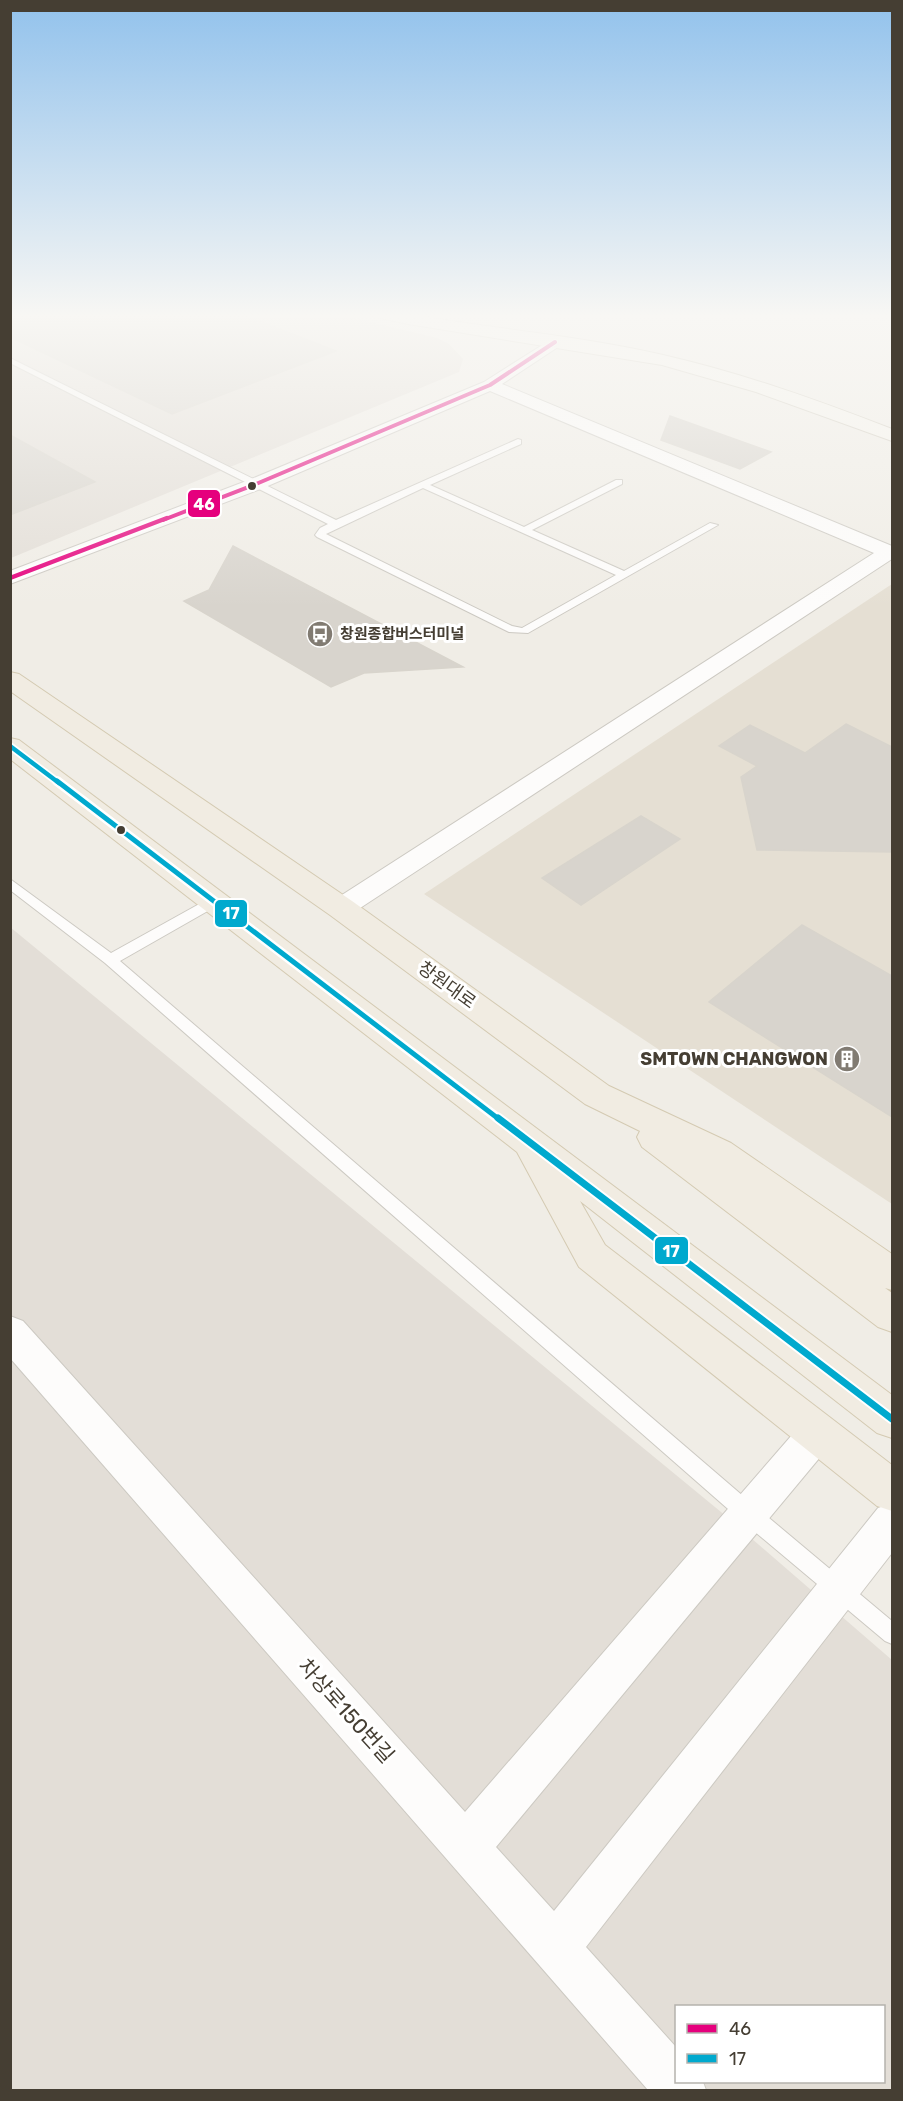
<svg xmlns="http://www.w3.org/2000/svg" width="903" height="2101" viewBox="0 0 903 2101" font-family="Rubik,'Noto Sans KR',sans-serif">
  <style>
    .residential { fill: #e5dfd3 }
    .industrial { fill: #e3ded7; fill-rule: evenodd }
    .building { fill: #d8d4cd; stroke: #d8d4cc; stroke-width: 1.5 }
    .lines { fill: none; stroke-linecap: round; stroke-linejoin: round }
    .service-casing { stroke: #ccc9c2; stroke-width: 2 }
    .minor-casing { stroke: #ccc9c2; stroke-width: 2 }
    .secondary-casing { stroke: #cfcabd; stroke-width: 2 }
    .primary-casing { stroke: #d4cab2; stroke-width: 2 }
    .service { fill: #fdfcfb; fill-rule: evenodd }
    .minor { fill: #fdfcfb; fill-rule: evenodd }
    .secondary { fill: #f6f4ed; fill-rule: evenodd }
    .primary { fill: #f1ece2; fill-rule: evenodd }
    .bus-1-far1-casing { stroke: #fff; stroke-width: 6 }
    .bus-1-casing { stroke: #fff; stroke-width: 8 }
    .bus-2-far2-casing { stroke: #fff; stroke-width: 8 }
    .bus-2-far1-casing { stroke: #fff; stroke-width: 10 }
    .bus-2-casing { stroke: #fff; stroke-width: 11 }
    .bus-1-far1 { stroke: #e5007d; stroke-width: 4 }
    .bus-1 { stroke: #e5007d; stroke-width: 4.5 }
    .bus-2-far2 { stroke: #00a9ce; stroke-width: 4.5 }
    .bus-2-far1 { stroke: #00a9ce; stroke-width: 5 }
    .bus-2 { stroke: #00a9ce; stroke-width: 7 }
    .bus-dot { fill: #453e33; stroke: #fff; stroke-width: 2 }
    .labels { text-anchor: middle; stroke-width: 6; stroke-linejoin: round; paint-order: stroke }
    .far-poi-label { font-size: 15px; font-weight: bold; fill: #453e33; stroke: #fff; text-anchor: start }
    .street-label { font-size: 18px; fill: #453e33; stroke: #fff }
    .poi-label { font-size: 18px; font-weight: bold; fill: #453e33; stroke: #fff; text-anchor: end }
    .near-street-label { font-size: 21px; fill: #453e33; stroke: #fff }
    .line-badge { stroke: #fff; stroke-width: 2 }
    .badge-label { font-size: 16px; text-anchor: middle; font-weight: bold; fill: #fff }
  </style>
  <rect width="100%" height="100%" fill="#f0ede6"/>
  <!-- residential -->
  <polygon class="residential" points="892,584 892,1204 424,894"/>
  <!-- industrial -->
  <g class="industrial">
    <polygon points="11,313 333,313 437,338 449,344 463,359 459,372 11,558"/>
    <path d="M10,927L721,1512L892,1660V2090H11ZM676,2006H884V2082H676Z"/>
  </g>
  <!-- building -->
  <g class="building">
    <polygon points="27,313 239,313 336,351 172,414 10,337 10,318"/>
    <polygon points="670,416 771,452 740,469 661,440"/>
    <polygon points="10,435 95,482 10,515"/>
    <polygon points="233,546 463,667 364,673 331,687 184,601 209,590"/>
    <polygon points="846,724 892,747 892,852 757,850 741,777 757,766 719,746 750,725 805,753"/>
    <polygon points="641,816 680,839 581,905 542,878"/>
    <polygon points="802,925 892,976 892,1117 709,1002"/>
  </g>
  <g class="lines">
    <defs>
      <g id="service">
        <path d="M10,358L336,520L518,439L521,440V444L430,485L524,527L616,480H622V484L532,530L624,571L710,523L718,525L528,633L509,632L317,537L315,535L320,528L328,524L10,363ZM423,488L616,575L522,628L512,626L326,534Z"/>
        <polygon points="10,879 111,953 210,898 220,898 222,901 220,904 120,961 750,1502 892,1621 892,1644 885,1641 736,1516 105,963 10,890"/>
      </g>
      <g id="minor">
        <polygon points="555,337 563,342 561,345 502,384 892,546 892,559 351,914 341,917 331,914 327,908 331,902 874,553 490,391 263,488 10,584 10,571 249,480 484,382"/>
        <polygon points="10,1316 23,1321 465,1812 805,1420 818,1414 831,1420 837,1432 831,1444 496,1847 554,1911 878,1508 892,1503 892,1553 586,1947 676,2047 676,2082 703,2082 706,2090 648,2090 10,1358"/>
      </g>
      <path id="secondary" d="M369,313H403C490,329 578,335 663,355C742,373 817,400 892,429V441L756,392L662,365L408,324L371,316Z"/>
      <g id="primary">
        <polygon points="10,672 19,674 352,901 609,1086 731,1143 892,1254 892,1290 885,1288 892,1293 892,1332 878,1327 642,1147 637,1137 640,1131 585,1104 330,915 10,691"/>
        <polygon points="10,738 19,740 892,1395 892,1438 877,1433 580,1201 605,1245 892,1465 892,1511 877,1506 579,1267 517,1152 10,759"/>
      </g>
    </defs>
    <!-- service casing -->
    <use href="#service" class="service-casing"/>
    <!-- minor casing -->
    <use href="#minor" class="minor-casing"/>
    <!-- secondary casing -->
    <use href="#secondary" class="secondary-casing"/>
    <!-- primary casing -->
    <use href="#primary" class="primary-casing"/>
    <!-- service -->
    <use href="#service" class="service"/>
    <!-- minor -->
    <use href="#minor" class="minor"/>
    <!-- secondary -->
    <use href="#secondary" class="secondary"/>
    <!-- primary -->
    <use href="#primary" class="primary"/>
    <defs>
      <polyline id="bus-1-far1" points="163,520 256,484 490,385 555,342"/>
      <polyline id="bus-1" points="10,578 167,518"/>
      <polyline id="bus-2-far2" points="10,746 59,783"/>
      <polyline id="bus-2-far1" points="57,781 500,1120"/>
      <polyline id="bus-2" points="498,1118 892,1419"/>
    </defs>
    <!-- bus-1-far1 casing -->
    <use href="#bus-1-far1" class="bus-1-far1-casing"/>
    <!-- bus-1 casing -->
    <use href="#bus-1" class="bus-1-casing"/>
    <!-- bus-2-far2 casing -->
    <use href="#bus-2-far2" class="bus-2-far2-casing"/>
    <!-- bus-2-far1 casing -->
    <use href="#bus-2-far1" class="bus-2-far1-casing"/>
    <!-- bus-2 casing -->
    <use href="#bus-2" class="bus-2-casing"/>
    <!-- bus-1-far1 -->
    <use href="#bus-1-far1" class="bus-1-far1"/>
    <!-- bus-1 -->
    <use href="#bus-1" class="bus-1"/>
    <!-- bus-2-far2 -->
    <use href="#bus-2-far2" class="bus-2-far2"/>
    <!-- bus-2-far1 -->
    <use href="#bus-2-far1" class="bus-2-far1"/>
    <!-- bus-2 -->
    <use href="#bus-2" class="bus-2"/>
  </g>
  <!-- sky -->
  <linearGradient id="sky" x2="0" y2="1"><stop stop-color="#92c2ec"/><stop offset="0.52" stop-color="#f8f7f4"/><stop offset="1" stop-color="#f8f7f4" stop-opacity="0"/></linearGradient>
  <rect width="903" height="607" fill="url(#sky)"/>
  <!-- icons -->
  <defs>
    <symbol id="bus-disc" viewBox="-11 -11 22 22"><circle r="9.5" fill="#817b72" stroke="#fff"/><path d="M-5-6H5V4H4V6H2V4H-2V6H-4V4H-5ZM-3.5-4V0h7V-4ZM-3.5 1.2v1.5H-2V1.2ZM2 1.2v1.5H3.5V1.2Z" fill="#fff"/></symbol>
    <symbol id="building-disc" viewBox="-11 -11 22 22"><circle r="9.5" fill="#817b72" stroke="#fff"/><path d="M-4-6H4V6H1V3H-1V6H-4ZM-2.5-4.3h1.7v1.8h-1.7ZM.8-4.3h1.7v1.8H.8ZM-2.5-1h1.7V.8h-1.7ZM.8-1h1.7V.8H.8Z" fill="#fff"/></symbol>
  </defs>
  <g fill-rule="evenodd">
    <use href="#bus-disc" x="305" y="619" width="30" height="30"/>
    <use href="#building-disc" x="832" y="1044" width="30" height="30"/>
  </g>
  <!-- markers -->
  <g class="bus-dot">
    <circle cx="252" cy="486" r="5"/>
    <circle cx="121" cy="830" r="5"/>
  </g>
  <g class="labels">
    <!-- far-poi labels -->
    <g class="far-poi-label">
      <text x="340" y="639">창원종합버스터미널</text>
    </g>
    <!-- street labels -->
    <g class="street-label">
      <text transform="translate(447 985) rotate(36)" y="6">창원대로</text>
    </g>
    <!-- poi labels -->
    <g class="poi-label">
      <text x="828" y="1065">SMTOWN CHANGWON</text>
    </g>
    <!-- near-street labels -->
    <g class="near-street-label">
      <text transform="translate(346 1711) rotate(48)" y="7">차상로150번길</text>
    </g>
  </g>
  <g class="line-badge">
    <rect x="187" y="489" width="34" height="29" rx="6" fill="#e5007d"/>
    <rect x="214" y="899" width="34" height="29" rx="6" fill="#00a9ce"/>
    <rect x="654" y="1236" width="35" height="29" rx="6" fill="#00a9ce"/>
  </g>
  <g class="badge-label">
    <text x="204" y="510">46</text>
    <text x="231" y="919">17</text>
    <text x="671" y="1257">17</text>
  </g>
  <!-- border -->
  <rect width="903" height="2101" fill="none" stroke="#453e33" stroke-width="24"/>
  <!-- legend -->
  <rect x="675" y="2005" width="210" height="78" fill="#ffffff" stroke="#b5b2ad" stroke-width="1.5"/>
  <rect x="687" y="2024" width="30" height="9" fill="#e5007d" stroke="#b5b2ad" stroke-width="1.5"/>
  <text x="729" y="2035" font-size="18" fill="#453e33">46</text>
  <rect x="687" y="2054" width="30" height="9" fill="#00a9ce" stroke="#b5b2ad" stroke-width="1.5"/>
  <text x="729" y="2065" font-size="18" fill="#453e33">17</text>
</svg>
